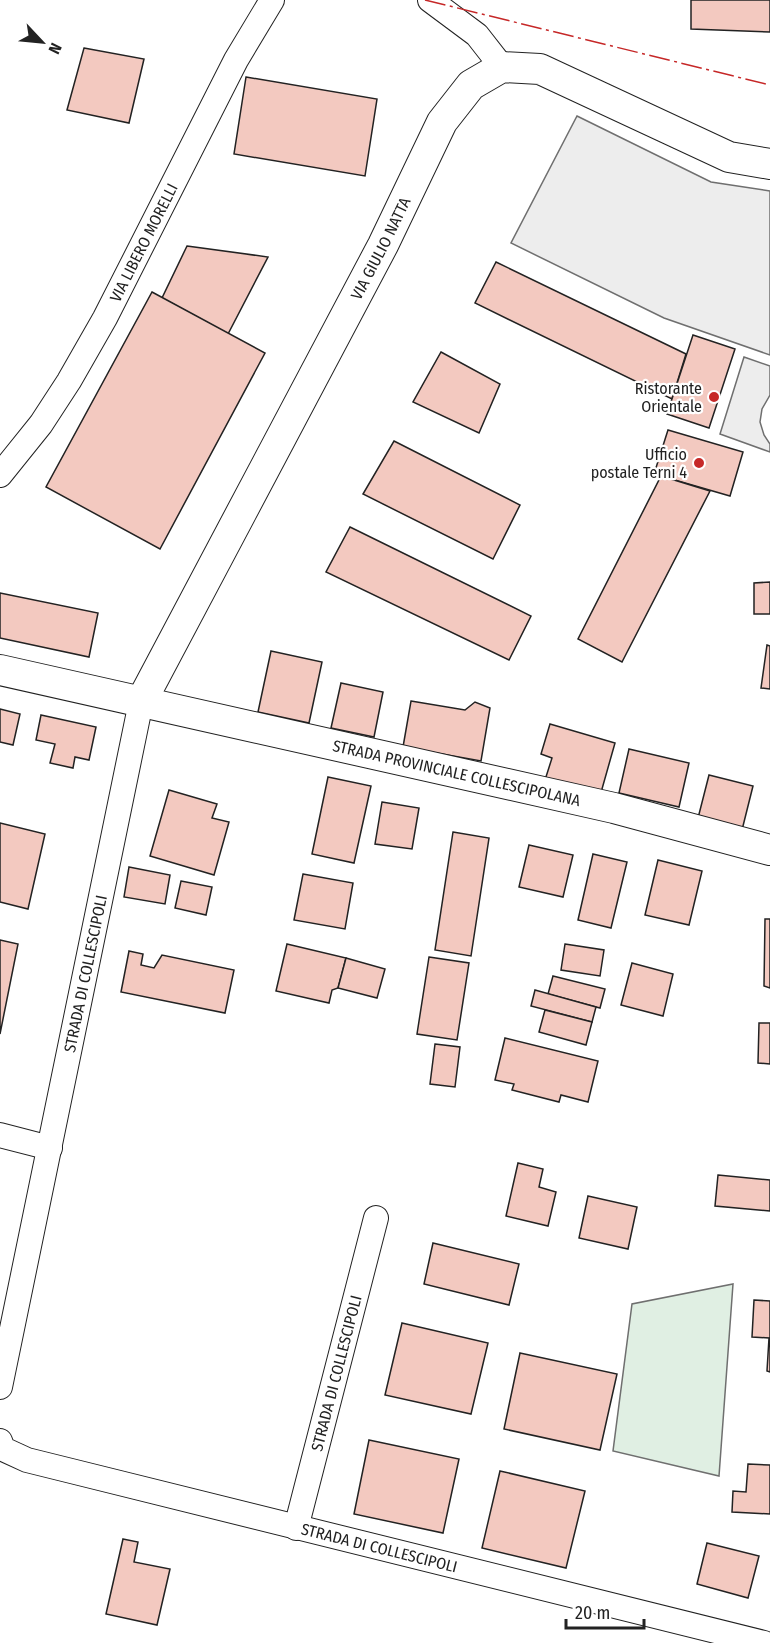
<svg xmlns="http://www.w3.org/2000/svg" width="770" height="1643" viewBox="0 0 770 1643" font-family="'Fira Sans Condensed',sans-serif">
  <style>
    .green { fill: #e0efe3; stroke: #6f6f6f; stroke-width: 1.5 }
    .parking { fill: #ededed; stroke: #6f6f6f; stroke-width: 1.5 }
    .building { fill: #f3c9c0; stroke: #222; stroke-width: 1.5 }
    .lines { fill: none; stroke-linecap: round; stroke-linejoin: round }
    .minor-casing { stroke: #222; stroke-width: 26 }
    .tertiary-casing { stroke: #222; stroke-width: 32 }
    .minor { stroke: #fff; stroke-width: 24 }
    .tertiary { stroke: #fff; stroke-width: 30 }
    .power { stroke: #c62828; stroke-width: 1.5; stroke-dasharray: 21 4.5 3 4.5; stroke-linecap: butt }
    .poi-dot { fill: #c62828; stroke: #fff; stroke-width: 2 }
    .labels { text-anchor: middle; stroke-width: 4.5; stroke-linejoin: round; paint-order: stroke }
    .street-label { font-size: 16px; fill: #222; stroke: #fff }
    .poi-label { font-size: 16px; fill: #222; stroke: #fff; text-anchor: end }
  </style>
  <rect width="100%" height="100%" fill="#fff"/>
  <!-- green -->
  <polygon class="green" points="733,1284 719,1476 613,1451 632,1304"/>
  <!-- parking -->
  <g class="parking">
    <polygon points="577,116 711,182 770,191 770,355 664,318 511,243"/>
    <polygon points="744,357 770,366 770,395 762,409 760,422 764,435 770,444 770,452 720,434"/>
  </g>
  <!-- building -->
  <g class="building">
    <polygon points="691,0 770,0 770,32 691,29"/>
    <polygon points="84,48 144,59 129,123 67,110"/>
    <polygon points="246,77 377,99 365,176 234,154"/>
    <polygon points="187,246 268,257 228,334 162,298"/>
    <polygon points="496,262 686,354 672,399 475,303"/>
    <polygon points="152,292 265,353 160,549 46,487"/>
    <polygon points="693,335 735,349 709,428 667,414"/>
    <polygon points="441,352 500,384 479,433 413,402"/>
    <polygon points="668,430 743,452 730,496 654,474"/>
    <polygon points="394,441 520,505 493,559 363,494"/>
    <polygon points="661,476 710,491 622,662 578,639"/>
    <polygon points="350,527 531,616 509,660 326,572"/>
    <polygon points="770,582 770,614 754,614 754,583"/>
    <polygon points="0,593 98,613 89,657 0,638"/>
    <polygon points="767,645 770,646 770,689 761,688"/>
    <polygon points="271,651 322,662 309,723 258,712"/>
    <polygon points="341,683 383,692 374,737 331,728"/>
    <polygon points="411,701 465,710 475,702 490,708 481,761 403,747"/>
    <polygon points="0,709 20,714 13,745 0,742"/>
    <polygon points="41,715 96,727 89,760 75,757 73,768 50,763 55,744 36,740"/>
    <polygon points="550,724 615,743 600,796 545,780 552,758 541,754"/>
    <polygon points="629,749 689,763 679,807 619,793"/>
    <polygon points="709,775 753,786 741,834 697,822"/>
    <polygon points="328,777 371,786 354,863 312,854"/>
    <polygon points="169,790 217,804 212,818 229,822 214,875 150,856"/>
    <polygon points="382,802 419,808 412,849 375,844"/>
    <polygon points="0,823 45,834 28,909 0,902"/>
    <polygon points="453,832 489,838 471,956 435,950"/>
    <polygon points="529,845 573,855 563,897 519,887"/>
    <polygon points="593,854 627,862 611,928 578,920"/>
    <polygon points="658,860 702,871 689,925 645,915"/>
    <polygon points="129,867 170,875 165,904 124,897"/>
    <polygon points="303,874 353,883 345,929 294,920"/>
    <polygon points="181,881 212,887 206,915 175,908"/>
    <polygon points="765,919 770,919 770,988 764,986"/>
    <polygon points="0,940 18,944 0,1034"/>
    <polygon points="287,944 346,958 338,988 332,990 329,1003 276,991"/>
    <polygon points="565,944 604,950 600,976 561,970"/>
    <polygon points="129,951 143,954 141,965 154,968 162,955 234,970 225,1013 121,992"/>
    <polygon points="429,957 469,963 457,1040 417,1034"/>
    <polygon points="346,958 385,969 377,998 338,988"/>
    <polygon points="632,963 673,974 663,1016 621,1005"/>
    <polygon points="553,976 605,989 600,1008 548,994"/>
    <polygon points="535,990 596,1007 592,1022 531,1006"/>
    <polygon points="545,1010 592,1022 586,1045 539,1032"/>
    <polygon points="759,1023 770,1023 770,1064 758,1063"/>
    <polygon points="505,1038 598,1061 588,1102 561,1095 559,1102 512,1090 514,1084 495,1080"/>
    <polygon points="435,1044 460,1047 455,1087 430,1084"/>
    <polygon points="518,1163 543,1169 539,1187 556,1192 548,1226 506,1216"/>
    <polygon points="718,1175 770,1180 770,1211 715,1206"/>
    <polygon points="588,1196 637,1207 628,1249 579,1238"/>
    <polygon points="433,1243 519,1264 509,1305 424,1284"/>
    <polygon points="754,1300 770,1301 770,1372 767,1371 769,1338 752,1337"/>
    <polygon points="402,1323 488,1343 471,1414 385,1395"/>
    <polygon points="520,1353 617,1374 600,1450 504,1429"/>
    <polygon points="369,1440 459,1459 443,1533 354,1514"/>
    <polygon points="748,1464 770,1465 770,1514 732,1512 733,1491 746,1492"/>
    <polygon points="500,1471 585,1491 566,1568 482,1548"/>
    <polygon points="123,1539 138,1542 134,1562 170,1569 157,1625 106,1614"/>
    <polygon points="707,1543 759,1556 748,1598 697,1584"/>
  </g>
  <g class="lines">
    <defs>
      <g id="minor">
        <polyline points="430,0 477,35 502,67"/>
        <path id="s1" d="M0,475L41,424L69,381L105,318L236,60L272,0"/>
        <polyline points="0,1135 50,1148"/>
        <path id="s2" d="M0,1387L141,702"/>
        <path id="s3" d="M0,1441L3,1449L27,1460L764,1643"/>
        <path id="s4" d="M296,1528L376,1218"/>
      </g>
      <g id="tertiary">
        <path id="s5" d="M0,670L614,808L770,850"/>
        <path id="s6" d="M141,702L383,245L442,122L471,85L502,67L540,69L729,157L770,164"/>
      </g>
    </defs>
    <!-- minor casing -->
    <use href="#minor" class="minor-casing"/>
    <!-- tertiary casing -->
    <use href="#tertiary" class="tertiary-casing"/>
    <!-- minor -->
    <use href="#minor" class="minor"/>
    <!-- tertiary -->
    <use href="#tertiary" class="tertiary"/>
    <!-- power -->
    <polyline class="power" points="425,0 770,85"/>
  </g>
  <!-- markers -->
  <g class="poi-dot">
    <circle cx="714" cy="397" r="6"/>
    <circle cx="699" cy="463" r="6"/>
  </g>
  <g class="labels">
    <!-- street labels -->
    <g class="street-label">
      <text dy="6" stroke="none"><textPath href="#s1" startOffset="274">VIA LIBERO MORELLI</textPath></text>
      <text dy="6" stroke="none"><textPath href="#s6" startOffset="513">VIA GIULIO NATTA</textPath></text>
      <text dy="6" stroke="none"><textPath href="#s5" startOffset="468">STRADA PROVINCIALE COLLESCIPOLANA</textPath></text>
      <text dy="6" stroke="none"><textPath href="#s2" startOffset="422">STRADA DI COLLESCIPOLI</textPath></text>
      <text dy="6" stroke="none"><textPath href="#s4" startOffset="160">STRADA DI COLLESCIPOLI</textPath></text>
      <text dy="6" stroke="none"><textPath href="#s3" startOffset="398">STRADA DI COLLESCIPOLI</textPath></text>
    </g>
    <!-- poi labels -->
    <g class="poi-label">
      <text x="702" y="394">Ristorante<tspan x="702" dy="18">Orientale</tspan></text>
      <text x="687" y="460">Ufficio<tspan x="687" dy="18">postale Terni 4</tspan></text>
    </g>
  </g>
  <!-- north arrow -->
  <g transform="translate(42 42) rotate(116)" stroke="#ffffff" stroke-width="4.5" paint-order="stroke">
  <path d="M0-4.5L10 22L0 15L-10 22Z" fill="#222222"/>
  <text y="-9" font-size="16" font-weight="bold" text-anchor="middle" fill="#222222">N</text>
  </g>
  <!-- scale -->
  <path d="M566 1619v9h78v-9" fill="none" stroke="#222222" stroke-width="3"/>
  <text x="575" y="1619" font-size="18" fill="#222222" stroke="#ffffff" stroke-width="4.5" paint-order="stroke">20 m</text>
</svg>
